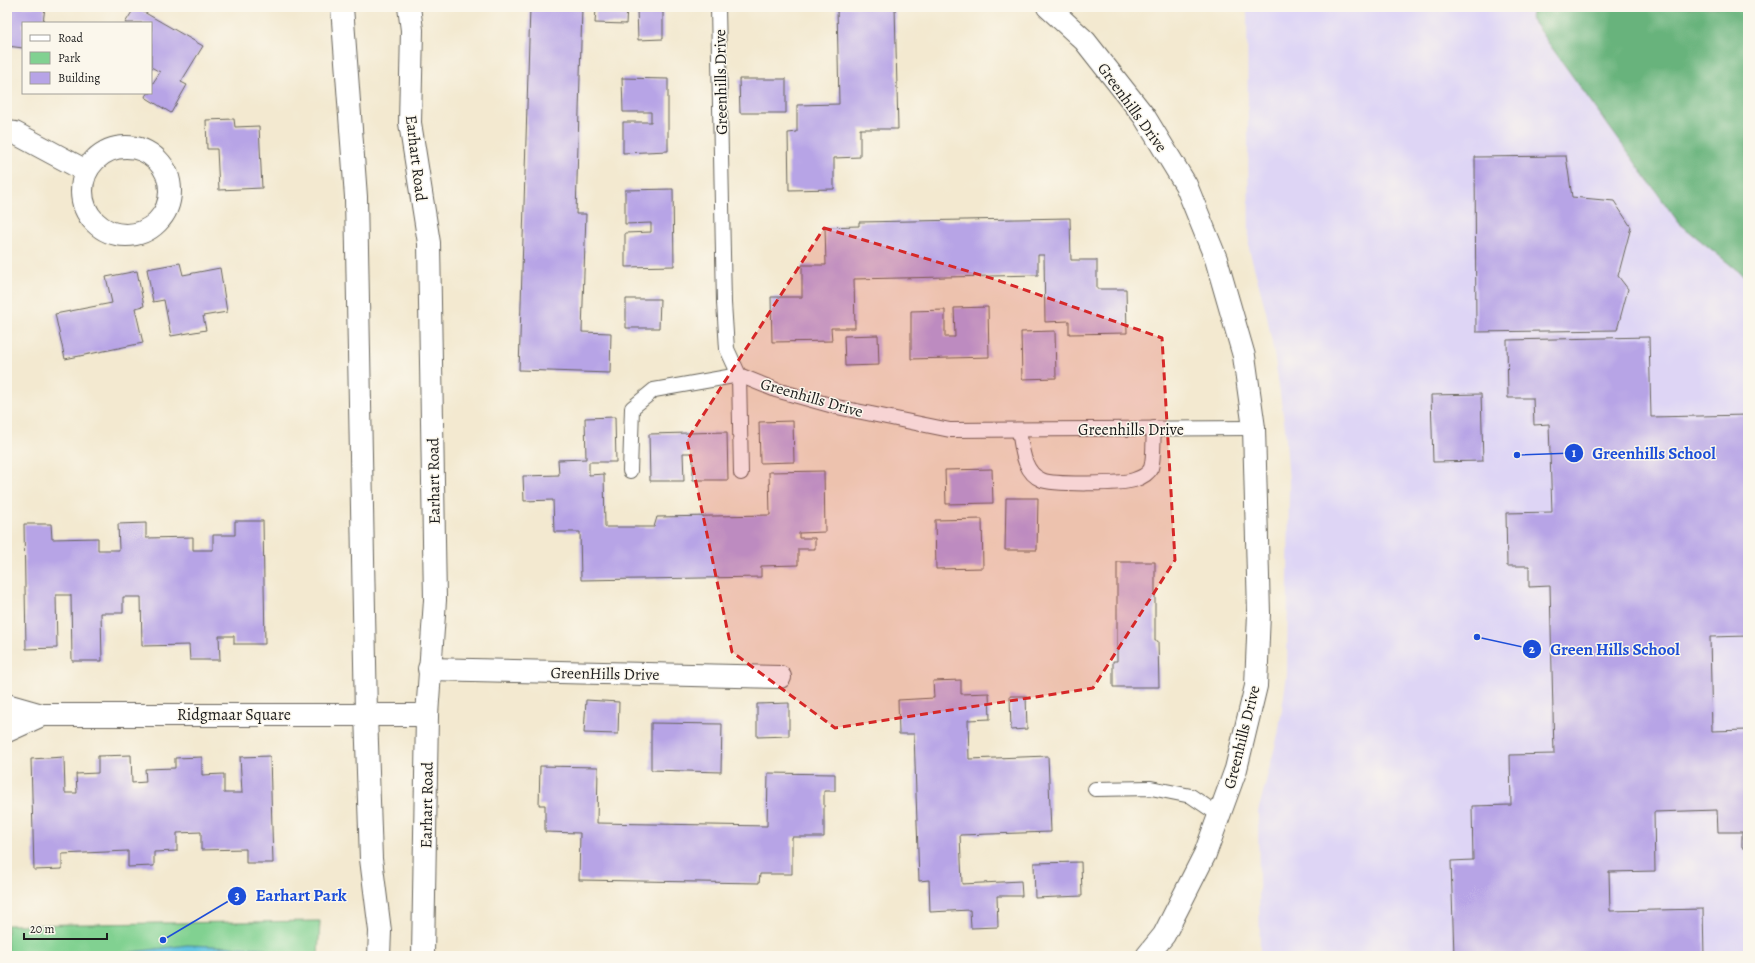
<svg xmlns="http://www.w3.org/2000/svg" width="1755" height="963" viewBox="0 0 1755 963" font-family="Alegreya,serif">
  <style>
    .built { fill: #ded5f5 }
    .green { fill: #81d191; stroke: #4e7656 }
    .forest { fill: #68b37b; stroke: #42684c }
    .water { fill: #63c4e2; stroke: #40707f }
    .building { fill: #b7a4e6 }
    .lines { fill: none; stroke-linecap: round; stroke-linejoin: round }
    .service-casing { stroke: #67645b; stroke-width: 16 }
    .minor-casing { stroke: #67645b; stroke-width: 24 }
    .tertiary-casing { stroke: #67645b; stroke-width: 24 }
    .service { stroke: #fff; stroke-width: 14 }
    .minor { stroke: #fff; stroke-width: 22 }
    .tertiary { stroke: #fff; stroke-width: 22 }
    .marked { fill: #d62828; fill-opacity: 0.2; stroke: #d62828; stroke-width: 3; stroke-dasharray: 8 5; stroke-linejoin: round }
    .labels { text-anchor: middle; stroke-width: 3; stroke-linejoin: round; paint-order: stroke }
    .street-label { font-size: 16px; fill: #1c1c1c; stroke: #fbf7ec }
    .leader { fill: none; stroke: #1d4ed8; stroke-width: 1.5 }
    .callout-dot { fill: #1d4ed8; stroke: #fbf7ec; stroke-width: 1.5 }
    .mark-label { font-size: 12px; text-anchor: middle; font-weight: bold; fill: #fff }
    .callout-label { font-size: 17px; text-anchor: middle; font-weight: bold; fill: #1d4ed8; stroke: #fbf7ec; stroke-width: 3; stroke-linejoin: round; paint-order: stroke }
  </style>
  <rect width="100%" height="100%" fill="#fbf7ec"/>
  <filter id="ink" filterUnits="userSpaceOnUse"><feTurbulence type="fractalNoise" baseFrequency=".025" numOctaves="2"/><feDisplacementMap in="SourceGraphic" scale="8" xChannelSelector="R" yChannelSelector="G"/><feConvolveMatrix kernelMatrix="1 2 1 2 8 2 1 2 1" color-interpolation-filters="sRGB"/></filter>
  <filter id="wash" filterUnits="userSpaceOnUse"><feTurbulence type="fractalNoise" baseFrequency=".012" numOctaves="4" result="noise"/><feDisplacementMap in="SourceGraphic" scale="16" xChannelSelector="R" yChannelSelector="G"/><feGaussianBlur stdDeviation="0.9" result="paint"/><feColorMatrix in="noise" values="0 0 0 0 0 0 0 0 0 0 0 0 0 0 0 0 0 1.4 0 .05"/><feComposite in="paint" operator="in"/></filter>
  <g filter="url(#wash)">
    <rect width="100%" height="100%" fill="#f3e9d0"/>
    <!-- built -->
    <polygon class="built" points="1247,7 1748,7 1748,956 1260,956 1258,812 1278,735 1287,675 1289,482 1285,428 1275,359 1266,311 1249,249"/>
    <!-- green -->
    <polygon class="green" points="320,921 318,956 7,956 7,925"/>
    <!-- forest -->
    <polygon class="forest" points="1533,7 1748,7 1748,279 1679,223 1531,19"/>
    <!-- water -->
    <polygon class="water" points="187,945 263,948 278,956 102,956"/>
    <g id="blocks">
      <!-- building -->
      <g class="building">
        <polygon points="7,7 45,7 43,23 23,23 23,48 7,46"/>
        <polygon points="135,7 203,46 181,82 187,85 171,113 145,97 147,93 151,93 151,86 160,72 151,67 151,23 125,23"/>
        <polygon points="530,7 627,7 626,24 595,23 596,9 582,8 576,214 586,214 582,332 611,333 610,373 519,370"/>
        <polygon points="837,7 895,7 898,129 860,129 860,157 834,158 834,189 789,190 788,133 797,132 797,105 839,104"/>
        <polygon points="637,9 663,9 663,39 638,40"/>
        <polygon points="622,78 668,79 668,151 623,153 623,122 651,122 651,112 623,112"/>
        <polygon points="739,79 786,79 786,113 740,113"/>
        <polygon points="234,119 235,127 259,126 262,188 219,190 217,149 207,149 206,120"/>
        <polygon points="1566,156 1572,197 1614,201 1631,227 1618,276 1628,289 1617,330 1476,332 1475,157"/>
        <polygon points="673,189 674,266 625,267 625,233 651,232 651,223 625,224 625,190"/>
        <polygon points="1070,218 1071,260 1097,260 1097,289 1126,289 1127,333 1069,334 1069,321 1045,322 1044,255 1038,255 1038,275 854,279 855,328 831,328 832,341 772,342 771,297 802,297 802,265 826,265 825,227 859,226 859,222"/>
        <polygon points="180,263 183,275 220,268 227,312 203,316 206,330 171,336 164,300 153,302 147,269"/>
        <polygon points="137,271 144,306 135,308 143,343 65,359 55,314 112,303 106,277"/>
        <polygon points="626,299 660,299 659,328 626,328"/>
        <polygon points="988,307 989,357 911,359 911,311 945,310 945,337 955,337 954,308"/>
        <polygon points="1055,331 1056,378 1022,379 1021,332"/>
        <polygon points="878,335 879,365 845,366 844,336"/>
        <polygon points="1649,337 1651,417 1748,415 1748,636 1710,637 1712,731 1748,730 1748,848 1742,848 1742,832 1718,832 1717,810 1654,812 1655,871 1609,872 1610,911 1703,909 1704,956 1454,956 1451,861 1473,860 1472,806 1511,805 1510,755 1554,754 1550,586 1529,587 1529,566 1507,566 1506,513 1552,512 1549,424 1534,425 1533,398 1508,398 1507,340"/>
        <polygon points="1481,394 1483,461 1433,462 1431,395"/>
        <polygon points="615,417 616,462 589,462 589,475 604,474 605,527 654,527 657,517 770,515 769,472 824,471 825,532 799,533 799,538 815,538 815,549 798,549 798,565 761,566 761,577 581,580 580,532 554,532 553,500 524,501 523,476 559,475 558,460 586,459 585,418"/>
        <polygon points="793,421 794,462 760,463 759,422"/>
        <polygon points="727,432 728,480 693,480 693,453 683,453 684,481 650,481 649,434"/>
        <polygon points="992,469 993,503 946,504 945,470"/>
        <polygon points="1006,498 1038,498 1037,550 1005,550"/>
        <polygon points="982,519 983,568 936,569 935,520"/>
        <polygon points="235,521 263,521 265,644 234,644 234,636 219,636 220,660 190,660 189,645 142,646 141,597 123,597 123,613 101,613 102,661 72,661 71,595 56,595 57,648 26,649 24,524 51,524 52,539 98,538 98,550 119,550 118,524 146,523 146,538 193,537 193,550 213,550 213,535 235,535"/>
        <polygon points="1117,562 1155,562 1155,641 1158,641 1159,687 1113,687 1113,661 1117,661"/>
        <polygon points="961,680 961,694 989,693 990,719 968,720 969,759 1048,756 1051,832 960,835 962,884 1021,881 1022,896 997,896 998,927 971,928 970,910 930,912 929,880 919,881 914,734 899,734 898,700 934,698 933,681"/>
        <polygon points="1010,696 1026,696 1027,729 1011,730"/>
        <polygon points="586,700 619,702 618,734 584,733"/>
        <polygon points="789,703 789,736 757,737 757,704"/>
        <polygon points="651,723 722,724 721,772 651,770"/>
        <polygon points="131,755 132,783 146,782 145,769 175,768 175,758 202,757 202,775 224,774 224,793 242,793 240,757 270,756 273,863 246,863 246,849 201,850 201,832 177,833 177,851 154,852 154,866 128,867 128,851 62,854 62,869 34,870 31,759 64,757 65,793 77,793 76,774 98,773 98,756"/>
        <polygon points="540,766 598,767 597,823 767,826 768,773 835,774 835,791 824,791 824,837 792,837 792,874 760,874 759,883 579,880 580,833 545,832 545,805 539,805"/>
        <polygon points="1081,862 1082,896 1035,898 1034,863"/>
      </g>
    </g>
  </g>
  <g filter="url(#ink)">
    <use href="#blocks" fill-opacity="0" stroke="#67645b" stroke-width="1"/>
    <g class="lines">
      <defs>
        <g id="service">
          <polyline points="718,7 724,303 727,349 739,375 776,390 837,407 950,430 1254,428"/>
          <path d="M1019,430C1022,447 1023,473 1042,480C1053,485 1122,484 1134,480C1140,478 1148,475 1151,468C1154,459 1153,439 1154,428"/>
          <polyline points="630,471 632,408 654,390 739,375 741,473"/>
          <polyline points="1095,789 1151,788 1191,796 1219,815"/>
        </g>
        <g id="minor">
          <polyline points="1048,7 1085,41 1144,116 1186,185 1216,259 1244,356 1254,428 1259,613 1256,686 1236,769 1205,854 1164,935 1147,956"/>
          <polyline points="7,132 15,133 86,171"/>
          <circle cx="126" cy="191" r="44"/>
          <polyline points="429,669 780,677"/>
          <polyline points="7,705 42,715 427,715"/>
          <polyline points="7,731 42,715"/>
        </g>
        <g id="tertiary">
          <polyline points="342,7 356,197 366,714 371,859 380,931 379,956"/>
          <polyline points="409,7 412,30 410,123 429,243 435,600 427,715 423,956"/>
        </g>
      </defs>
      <!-- service casing -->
      <use href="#service" class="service-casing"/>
      <!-- minor casing -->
      <use href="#minor" class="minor-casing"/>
      <!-- tertiary casing -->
      <use href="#tertiary" class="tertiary-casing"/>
      <!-- service -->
      <use href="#service" class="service"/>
      <!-- minor -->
      <use href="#minor" class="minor"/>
      <!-- tertiary -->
      <use href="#tertiary" class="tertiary"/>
    </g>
  </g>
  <!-- marked area -->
  <path class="marked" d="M824,228L994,279L1162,338L1175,560L1093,688L835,728L732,652L687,440Z"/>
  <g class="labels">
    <!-- street labels -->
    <g class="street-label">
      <text transform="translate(720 82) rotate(-91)" y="6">Greenhills Drive</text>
      <text transform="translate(1133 107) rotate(54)" y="6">Greenhills Drive</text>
      <text transform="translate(417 158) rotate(83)" y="6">Earhart Road</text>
      <text transform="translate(812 397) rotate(16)" y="6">Greenhills Drive</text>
      <text x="1131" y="435">Greenhills Drive</text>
      <text transform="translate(433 481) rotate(-91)" y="6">Earhart Road</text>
      <text transform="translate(605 673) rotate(1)" y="6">GreenHills Drive</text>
      <text x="234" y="720">Ridgmaar Square</text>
      <text transform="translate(1241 737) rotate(-76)" y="6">Greenhills Drive</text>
      <text transform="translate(426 805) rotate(-89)" y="6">Earhart Road</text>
    </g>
  </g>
  <!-- callouts -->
  <path class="leader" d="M1517 455L1574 453M1477 637L1532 649M163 940L237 896"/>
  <g class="callout-dot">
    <circle cx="1517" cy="455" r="4"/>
    <circle cx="1477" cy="637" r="4"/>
    <circle cx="163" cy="940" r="4"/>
    <circle cx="1574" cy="453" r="10"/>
    <circle cx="1532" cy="649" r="10"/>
    <circle cx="237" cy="896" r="10"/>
  </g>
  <g class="mark-label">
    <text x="1574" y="457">1</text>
    <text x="1532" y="653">2</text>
    <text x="237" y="900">3</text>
  </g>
  <g class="callout-label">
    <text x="1654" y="459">Greenhills School</text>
    <text x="1615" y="655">Green Hills School</text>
    <text x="301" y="901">Earhart Park</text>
  </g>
  <!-- margin -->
  <rect width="1755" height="963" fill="none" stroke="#fbf7ec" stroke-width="24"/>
  <!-- legend -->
  <rect x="22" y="22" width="130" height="72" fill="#fbf7ec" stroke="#a29f99"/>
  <rect x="30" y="35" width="20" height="6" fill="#ffffff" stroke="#a29f99"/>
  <text x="58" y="42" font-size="12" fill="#1c1c1c">Road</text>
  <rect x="30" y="52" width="20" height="12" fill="#81d191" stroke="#a29f99"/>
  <text x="58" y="62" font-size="12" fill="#1c1c1c">Park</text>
  <rect x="30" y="72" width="20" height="12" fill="#b7a4e6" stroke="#a29f99"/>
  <text x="58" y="82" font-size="12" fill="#1c1c1c">Building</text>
  <!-- scale -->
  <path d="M24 933v6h83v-6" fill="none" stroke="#1c1c1c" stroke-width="2"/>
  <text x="30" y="933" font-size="12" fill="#1c1c1c" stroke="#fbf7ec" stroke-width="3" paint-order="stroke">20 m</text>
</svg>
